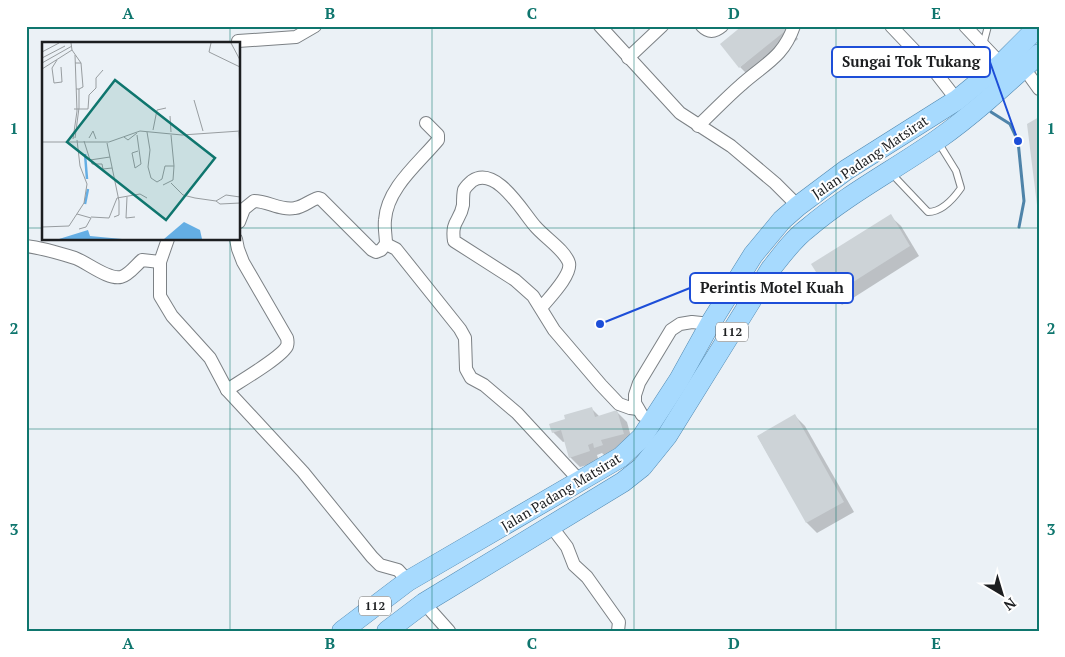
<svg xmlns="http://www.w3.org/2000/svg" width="1065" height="657" viewBox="0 0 1065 657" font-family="'PT Serif',serif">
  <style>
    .shadow { fill: #0003 }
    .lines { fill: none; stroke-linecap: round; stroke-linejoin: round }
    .stream { stroke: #4e83a9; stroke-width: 3 }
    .building { fill: #cdd3d7 }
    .service-casing { stroke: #7c8185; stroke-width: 8 }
    .minor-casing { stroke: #7c8185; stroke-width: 14 }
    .primary-casing { stroke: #5088b0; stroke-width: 21 }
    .service { stroke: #fff; stroke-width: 6 }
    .minor { stroke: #fff; stroke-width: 12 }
    .primary { stroke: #a7dafe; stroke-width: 20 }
    .grid { fill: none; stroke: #0f766e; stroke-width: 1; stroke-opacity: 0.55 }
    .labels { text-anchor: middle; stroke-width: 4; stroke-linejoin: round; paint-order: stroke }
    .shield { fill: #fff; stroke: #606263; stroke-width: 1 }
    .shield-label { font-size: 12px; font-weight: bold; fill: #1c1e20 }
    .street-label { font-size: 14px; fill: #1c1e20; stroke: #fff }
    .inset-river { fill: none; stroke: #64aee4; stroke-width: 2.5 }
    .inset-road { fill: none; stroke: #989da0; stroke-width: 1 }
    .view { fill: #0f766e; fill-opacity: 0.15; stroke: #0f766e; stroke-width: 2.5 }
    .inset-edge { fill: none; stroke: #1c1e20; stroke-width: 2.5 }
    .leader { fill: none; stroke: #1d4ed8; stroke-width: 2 }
    .callout-dot { fill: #1d4ed8; stroke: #fff; stroke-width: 2 }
    .callout { fill: #fff; stroke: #1d4ed8; stroke-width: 2 }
    .callout-label { font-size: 15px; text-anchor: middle; font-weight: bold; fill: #1c1e20 }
    .neatline { fill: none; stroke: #0f766e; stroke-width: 2 }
    .grid-label { font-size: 16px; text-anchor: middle; font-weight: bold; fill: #0f766e }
  </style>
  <rect width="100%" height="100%" fill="#ebf1f6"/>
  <!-- shadow -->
  <g class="shadow">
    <polygon points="788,26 798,39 750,77 740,67"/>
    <polygon points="890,216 901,226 919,256 842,305 832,295"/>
    <polygon points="591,408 600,417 617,412 627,422 633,444 611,451 612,456 606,457 602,453 597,455 599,462 580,467 570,457 566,441 563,442 553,432"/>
    <polygon points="795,416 805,426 854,512 817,533 807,523 758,437"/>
  </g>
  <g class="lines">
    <!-- stream -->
    <polyline class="stream" points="991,112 1010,124 1018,141 1024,201 1019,227"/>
  </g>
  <!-- building -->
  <g class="building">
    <polygon points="742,26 787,26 789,28 739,68 720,44"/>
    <polygon points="1039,117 1039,212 1038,213 1027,124"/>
    <polygon points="891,214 910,246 831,296 811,264"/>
    <polygon points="592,407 595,417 617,410 624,434 601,440 603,445 594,448 593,443 588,445 590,451 569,458 561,430 552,433 549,424 565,419 564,415"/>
    <polygon points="795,414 844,502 806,523 757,436"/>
  </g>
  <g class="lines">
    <defs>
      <g id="service">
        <polyline points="983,45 988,26"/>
        <path d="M891,173L928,212C942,212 954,198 961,188L956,171L938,142"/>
      </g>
      <g id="minor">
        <polyline points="600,26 680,113 731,146 775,183 798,206"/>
        <path d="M702,26C709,33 715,32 722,26"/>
        <polyline points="891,26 936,73 957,100"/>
        <polyline points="965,26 1001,64"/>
        <polyline points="238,41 296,37 315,26"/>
        <polyline points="628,58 662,26"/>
        <polyline points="1024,68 1039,89"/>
        <path d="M698,126C713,112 726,98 741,85C764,64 783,58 794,26"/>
        <path d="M239,222L244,209L254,201C268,201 281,211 295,208C304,207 310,200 318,198L321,199L372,250L376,252L381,250L386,244L396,249L460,329L465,338L466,369L471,378L484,385L517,413L580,481"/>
        <polyline points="168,239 160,262 160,296 172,316 210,358 227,390"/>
        <path d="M236,239L238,249L243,262L287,338C288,342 288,343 287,346C282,357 239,382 227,390L303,472L372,557L380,565L398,570L408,581"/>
        <path d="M386,244C386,236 384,228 385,220C387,188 419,163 438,140V135L426,123"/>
        <path d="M26,246C43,248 59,253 75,258C88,263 108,280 121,277C129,275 136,265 142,260L160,262"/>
        <path d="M541,308C548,299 572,275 569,263C565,250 544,237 535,226C522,211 496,165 472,181C470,183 466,186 464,190C463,194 463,200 463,205C460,222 451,220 454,241L515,280L533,296L554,330L601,385L619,404L630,408L638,409"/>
        <polyline points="642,415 635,403 635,395 639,383 671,330 680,324 692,322 710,324"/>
        <polyline points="551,526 567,547 574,565 587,577 619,622 618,631"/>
        <polyline points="424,603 449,631"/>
      </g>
      <g id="primary">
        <polyline points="342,631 408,581 621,457 642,437 679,380 710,324 753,255 782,220 798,206 846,170 957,100 1001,64 1039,26"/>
        <path d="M387,631L424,603L623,482L642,467L667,436L770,270C781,256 793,239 808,228C848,194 894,170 937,140C974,114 1006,84 1039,54"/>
      </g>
    </defs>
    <!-- service casing -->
    <use href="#service" class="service-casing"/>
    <!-- minor casing -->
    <use href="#minor" class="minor-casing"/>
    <!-- primary casing -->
    <use href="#primary" class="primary-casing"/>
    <!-- service -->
    <use href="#service" class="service"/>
    <!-- minor -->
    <use href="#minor" class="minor"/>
    <!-- primary -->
    <use href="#primary" class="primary"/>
  </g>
  <!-- grid -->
  <path class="grid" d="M230,26V44M432,26V631M634,26V631M836,26V631M26,228H44M239,228H1039M230,239V631M26,429H1039"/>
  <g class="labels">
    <!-- shield labels -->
    <g class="shield">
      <rect x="716" y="322.5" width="32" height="19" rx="4"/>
      <rect x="359" y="596.5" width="32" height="19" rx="4"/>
    </g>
    <g class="shield-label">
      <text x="732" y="336">112</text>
      <text x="375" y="610">112</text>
    </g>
    <!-- street labels -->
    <g class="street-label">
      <text transform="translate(870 157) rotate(-34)" y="5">Jalan Padang Matsirat</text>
      <text transform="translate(561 492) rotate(-31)" y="5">Jalan Padang Matsirat</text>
    </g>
  </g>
  <!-- overview -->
  <g transform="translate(42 42)">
    <rect width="198" height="198" fill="#ebf1f6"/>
    <path d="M142,180L158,188L160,197H122ZM46,188L48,194L80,197H17Z" fill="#64aee4"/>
    <path class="inset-river" d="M43,112L45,137M43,162L46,147"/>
    <path class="inset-road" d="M29,1L30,8L39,21M169,1L167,10L198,25M189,1L198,18M0,10L17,1M0,16L23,4M15,18L10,26L12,41L20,40L19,25M0,21L30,4M33,21H39L41,45L37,47M0,27L30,8M152,58L161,89M32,67H46L47,53L54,46V36L61,28M128,74L129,90M111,88L115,68L124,66M105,90L108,108L106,125L109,136L115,140L120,137L123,124H132L129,93M197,90L198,106M95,93L99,122L93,126L90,111L96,109M82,95L86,98L95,91M33,96L37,66V47H34M47,96L51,89L54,97M31,97L35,69L33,13M42,99L48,118L68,115M0,100H67L98,89L140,93L198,89M65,101L77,159V173L72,175M49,118L50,122H60L61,127L70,126M129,141L141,153L153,156L174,159L184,153L198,155M121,143L131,138L132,124M85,155L84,176L93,175M174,159L178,162L198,161M35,172L49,176L44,185L37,187M49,175L67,176L75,156L98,152L105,156M0,185L27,184L42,161L45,142L38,124L35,98"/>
    <path class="view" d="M73,38L173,116L124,178L25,100Z"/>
    <rect width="198" height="198" class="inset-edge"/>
  </g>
  <!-- callouts -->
  <path class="leader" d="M1018 141L990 62M600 324L690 288"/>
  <g class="callout-dot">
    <circle cx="1018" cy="141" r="5"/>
    <circle cx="600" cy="324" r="5"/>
  </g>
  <g class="callout">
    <rect x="832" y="47" width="158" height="30" rx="5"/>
    <rect x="690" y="273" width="163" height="30" rx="5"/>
  </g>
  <g class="callout-label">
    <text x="911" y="67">Sungai Tok Tukang</text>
    <text x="772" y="293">Perintis Motel Kuah</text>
  </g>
  <!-- border -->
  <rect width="1065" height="657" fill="none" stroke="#ffffff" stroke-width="55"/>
  <!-- north arrow -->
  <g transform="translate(1002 594) rotate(142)" stroke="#ffffff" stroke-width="4" paint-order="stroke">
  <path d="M0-4L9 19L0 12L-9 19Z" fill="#1c1e20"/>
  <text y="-8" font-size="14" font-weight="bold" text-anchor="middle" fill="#1c1e20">N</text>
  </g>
  <rect x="28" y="28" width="1010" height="602" class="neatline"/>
  <g class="grid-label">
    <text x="128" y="19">A</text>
    <text x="330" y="19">B</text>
    <text x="532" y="19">C</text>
    <text x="734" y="19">D</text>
    <text x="936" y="19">E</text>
    <text x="14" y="134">1</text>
    <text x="1051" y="134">1</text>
    <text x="14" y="334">2</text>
    <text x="1051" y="334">2</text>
    <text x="14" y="535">3</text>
    <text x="1051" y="535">3</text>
    <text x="128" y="649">A</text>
    <text x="330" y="649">B</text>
    <text x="532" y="649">C</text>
    <text x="734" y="649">D</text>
    <text x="936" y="649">E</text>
  </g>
</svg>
